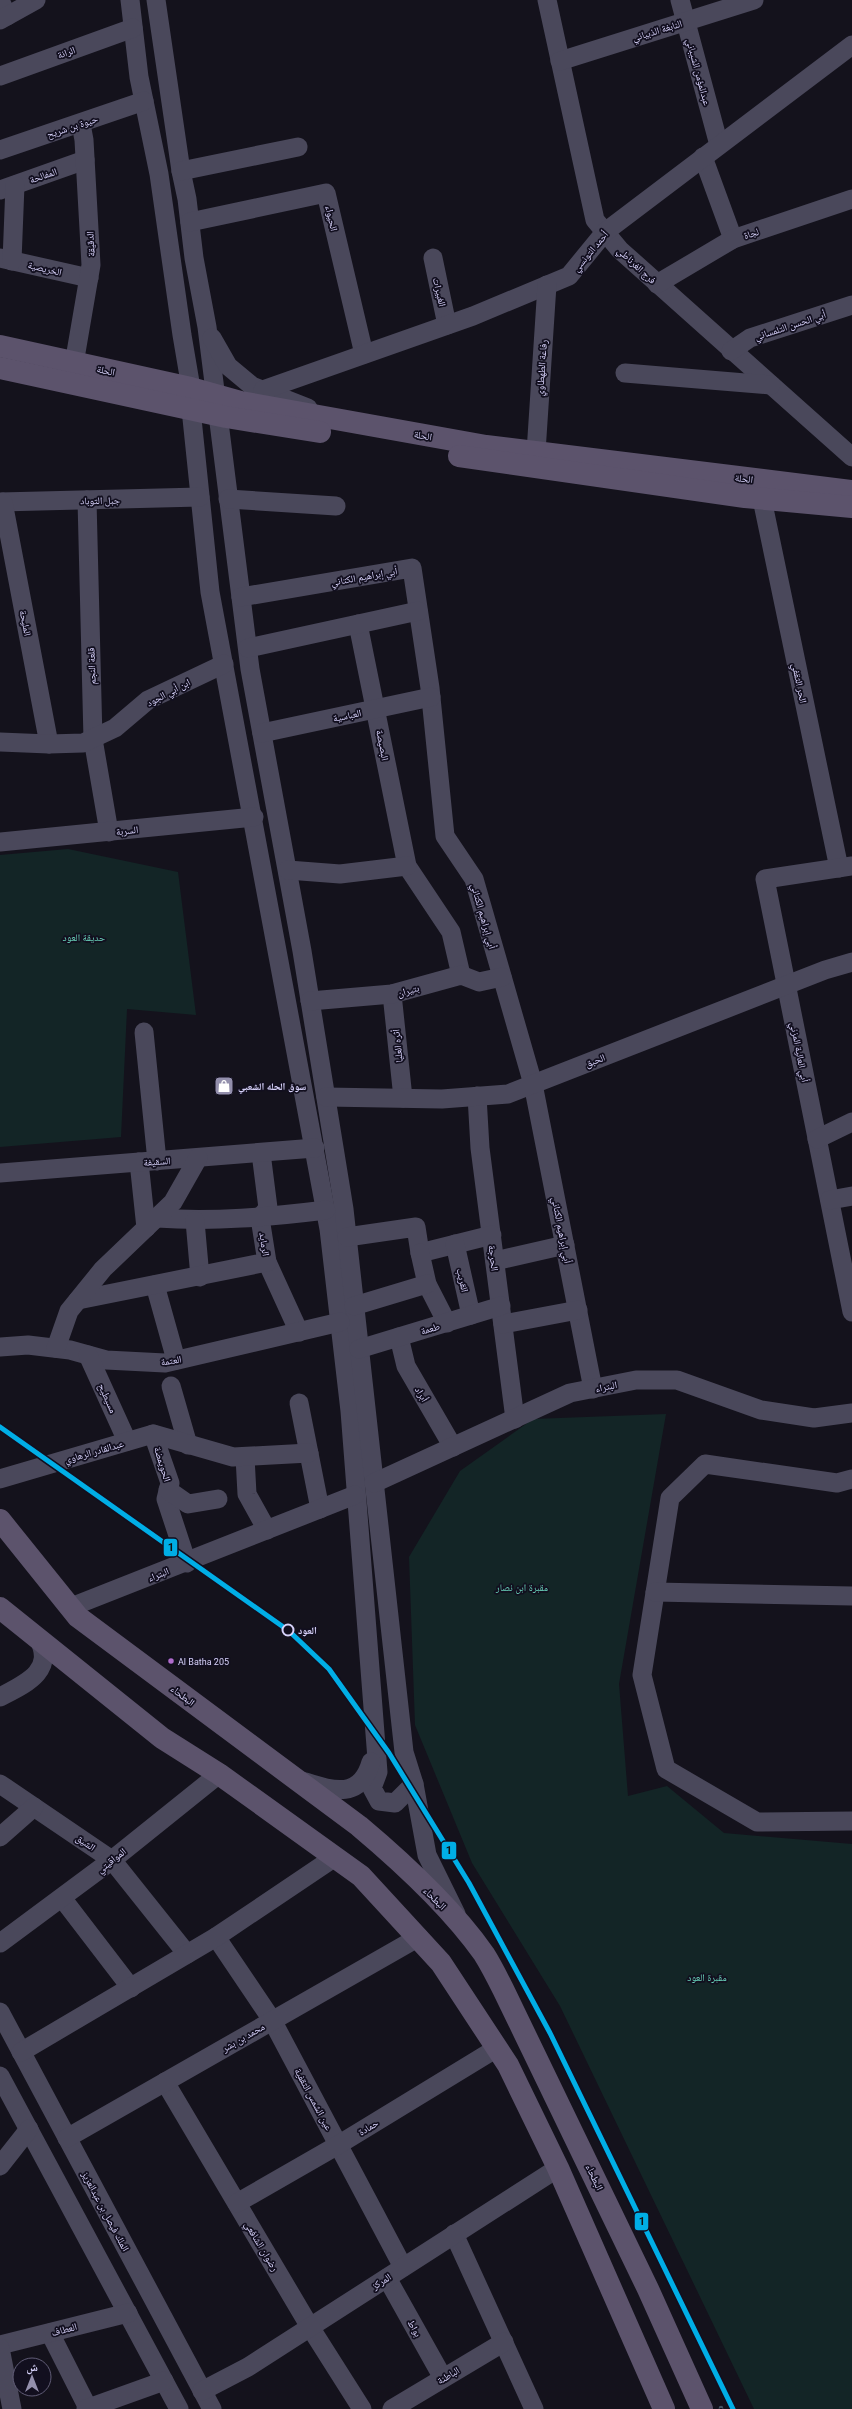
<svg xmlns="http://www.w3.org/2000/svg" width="852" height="2409" viewBox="0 0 852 2409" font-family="Roboto,'Noto Naskh Arabic',sans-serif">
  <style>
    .green { fill: #132526 }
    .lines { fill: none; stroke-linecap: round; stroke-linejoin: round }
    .minor { stroke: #4a485b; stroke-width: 19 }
    .major { stroke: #5c536c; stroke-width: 22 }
    .rail-casing { stroke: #445462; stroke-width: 4.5 }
    .rail { stroke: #120f1f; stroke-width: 3; stroke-dasharray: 9; stroke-linecap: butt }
    .metro-1-casing { stroke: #120f1f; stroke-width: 8 }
    .metro-1 { stroke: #00aee6; stroke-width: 5 }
    .stop-dot { fill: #120f1f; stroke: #d7d2fa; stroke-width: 2 }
    .bus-dot { fill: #b06ccc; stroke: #120f1f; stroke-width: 1.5 }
    .labels { text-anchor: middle; stroke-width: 3.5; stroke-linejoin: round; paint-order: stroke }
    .bus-label { font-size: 9px; fill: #d7d2fa; stroke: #120f1f; text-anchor: start }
    .street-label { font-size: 10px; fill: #d7d2fa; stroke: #120f1f }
    .park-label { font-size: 10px; fill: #68d0b8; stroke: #120f1f }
    .poi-label { font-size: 10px; font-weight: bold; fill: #d7d2fa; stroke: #120f1f; text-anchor: start }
    .stop-label { font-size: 10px; font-weight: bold; fill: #d7d2fa; stroke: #120f1f; text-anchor: start }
    .line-badge { stroke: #120f1f; stroke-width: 1.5 }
    .pale-badge-label { font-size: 11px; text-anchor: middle; font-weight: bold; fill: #111 }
  </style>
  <rect width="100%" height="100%" fill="#14121c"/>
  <!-- green -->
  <g class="green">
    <polygon points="68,849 178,872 196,1015 127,1009 121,1137 0,1147 0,855"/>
    <polygon points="666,1414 619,1684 628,1796 667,1786 724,1833 852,1844 852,2409 754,2409 560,2006 472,1863 415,1725 409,1557 460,1471 533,1419"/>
  </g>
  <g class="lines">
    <!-- minor -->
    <g class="minor">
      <polyline points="0,0 7,16"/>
      <polyline points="130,0 139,77 159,174 182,335 191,388 191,409 210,592 329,1229 350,1411 378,1772 372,1788 379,1801 395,1803 414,1784"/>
      <polyline points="156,0 181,171 187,199 194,258 207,327 250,669 302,951 344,1209 404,1752 414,1784 427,1855 456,1914"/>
      <polyline points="547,0 595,220 620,250 852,457"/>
      <polyline points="680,0 719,145"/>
      <polyline points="0,20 36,0"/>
      <polyline points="560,61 754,0"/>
      <polyline points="0,76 133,28"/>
      <polyline points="0,150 144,101"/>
      <polyline points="703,157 733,239"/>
      <polyline points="181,171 298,147"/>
      <polyline points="0,190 85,160"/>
      <polyline points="190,222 326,193 364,354"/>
      <polyline points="0,258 89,278"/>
      <polyline points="433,258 447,325"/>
      <polyline points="12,261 15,185"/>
      <polyline points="657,284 733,239 852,199"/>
      <polyline points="212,338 228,366 252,386 308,408"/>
      <polyline points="731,351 750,338 852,305"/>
      <polyline points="74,364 91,265 84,140 81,124"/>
      <polyline points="625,373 771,385"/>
      <polyline points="263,390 473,316 569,276 605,232 852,45"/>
      <polyline points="536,452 547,285"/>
      <polyline points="228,499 336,506"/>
      <polyline points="762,499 839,868"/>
      <polyline points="87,500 93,739 109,832"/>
      <polyline points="0,502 200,497"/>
      <polyline points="3,502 49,744"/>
      <polyline points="241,597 412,568 430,688 445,836 474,879 533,1084 593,1389"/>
      <polyline points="358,624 407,866 451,932 461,975"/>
      <polyline points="248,648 418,611"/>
      <polyline points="262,733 431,697"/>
      <polyline points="0,742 49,744 83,743 115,728 148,700 224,664"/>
      <polyline points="0,842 254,817"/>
      <polyline points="852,866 765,879 852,1312"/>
      <polyline points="288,870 340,874 407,866"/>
      <polyline points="392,994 403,1098"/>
      <polyline points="310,1001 392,994 461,975 479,982 502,977"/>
      <polyline points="144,1032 157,1161"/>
      <polyline points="477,1096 480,1148 515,1419"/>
      <polyline points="326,1097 442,1099 508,1094 825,970 852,962"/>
      <polyline points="817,1139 852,1122"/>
      <polyline points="261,1153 268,1208 260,1218 267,1262 299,1332"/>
      <polyline points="139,1162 146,1228"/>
      <polyline points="0,1173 315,1148"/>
      <polyline points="830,1200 852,1196"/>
      <path d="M157,1218C214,1222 269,1217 326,1210"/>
      <polyline points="195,1221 200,1277"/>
      <polyline points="347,1237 416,1227 420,1253 492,1235"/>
      <polyline points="455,1244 471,1315"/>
      <polyline points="420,1253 427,1284 447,1323"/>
      <polyline points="495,1261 565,1245"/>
      <polyline points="155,1285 176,1360"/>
      <polyline points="78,1300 267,1262"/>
      <polyline points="354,1306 427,1284"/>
      <polyline points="503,1324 578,1310"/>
      <polyline points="399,1337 406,1366 453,1447"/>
      <polyline points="0,1347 28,1345 70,1350 106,1360 165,1363 340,1322"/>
      <polyline points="56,1348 69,1311 103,1269 173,1202 198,1158"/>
      <polyline points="359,1349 501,1306"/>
      <polyline points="88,1355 127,1441"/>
      <polyline points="171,1386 188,1445"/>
      <polyline points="299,1403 320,1509"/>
      <polyline points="153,1434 170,1483 166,1499 187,1563"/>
      <polyline points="245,1457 247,1494 267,1530"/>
      <polyline points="0,1479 153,1434 233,1457 309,1453"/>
      <polyline points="852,1479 837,1483 705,1464 670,1498 642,1675 666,1769 757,1822 852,1821"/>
      <polyline points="374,1483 570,1393 636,1380 677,1380 761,1410 814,1418 852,1413"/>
      <polyline points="168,1490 188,1504 218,1499"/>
      <polyline points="655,1592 852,1596"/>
      <polyline points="71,1607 355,1495"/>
      <path d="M0,1697C25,1684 56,1671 38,1638"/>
      <path d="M302,1781C331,1790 360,1801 371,1762"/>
      <polyline points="0,1784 112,1860 187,1954"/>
      <polyline points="0,1837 34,1807"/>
      <polyline points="62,1898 131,1988"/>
      <polyline points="216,1937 272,2020 403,2267"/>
      <polyline points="0,1943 112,1860 219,1774"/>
      <polyline points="0,2012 212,2409"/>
      <polyline points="21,2052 216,1937 335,1857"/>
      <polyline points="0,2076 179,2409"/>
      <polyline points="165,2082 310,2327 362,2409"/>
      <polyline points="67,2138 419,1937"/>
      <polyline points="0,2166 29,2129"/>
      <polyline points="237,2203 338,2145 497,2048"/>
      <polyline points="454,2234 534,2409"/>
      <polyline points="387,2278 443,2378"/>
      <polyline points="50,2333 88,2408"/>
      <polyline points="0,2345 128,2313"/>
      <polyline points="0,2348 12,2409"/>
      <polyline points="202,2391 248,2367 558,2168"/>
      <polyline points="86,2409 164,2381"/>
      <polyline points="392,2409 504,2342"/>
    </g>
    <!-- major -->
    <g class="major">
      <polyline points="0,346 191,388 241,402 486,446 852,491"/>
      <polyline points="0,368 226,417 320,432"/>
      <polyline points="459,456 745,497 852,507"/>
      <path d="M0,1520L78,1617L359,1826C403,1863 451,1907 484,1954C491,1965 497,1977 503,1989L648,2289L702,2409"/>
      <polyline points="0,1608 162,1738 219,1774 361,1876 441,1963 508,2065 558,2168 664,2409"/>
    </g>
    <defs>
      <polyline id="rail" points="721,2408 721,2409"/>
    </defs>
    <!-- rail casing -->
    <use href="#rail" class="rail-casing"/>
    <!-- rail -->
    <use href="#rail" class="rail"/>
    <defs>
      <polyline id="metro-1" points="0,1427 289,1631 329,1669 389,1753 469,1883 550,2033 733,2409"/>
    </defs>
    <!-- metro-1 casing -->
    <use href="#metro-1" class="metro-1-casing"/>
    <!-- metro-1 -->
    <use href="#metro-1" class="metro-1"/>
  </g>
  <!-- icons -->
  <defs>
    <symbol id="shop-square" viewBox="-11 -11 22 22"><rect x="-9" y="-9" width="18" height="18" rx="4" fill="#938fac" stroke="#120f1f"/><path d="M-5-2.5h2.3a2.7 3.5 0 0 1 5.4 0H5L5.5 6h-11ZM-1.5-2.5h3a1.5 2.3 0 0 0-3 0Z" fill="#fff"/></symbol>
  </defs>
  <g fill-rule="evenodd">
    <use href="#shop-square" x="213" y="1075" width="22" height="22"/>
  </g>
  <!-- markers -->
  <circle class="stop-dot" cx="288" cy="1630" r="5.5"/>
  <circle class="bus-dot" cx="171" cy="1661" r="3.5"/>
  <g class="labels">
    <!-- bus labels -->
    <g class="bus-label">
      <text x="178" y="1665">Al Batha 205</text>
    </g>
    <!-- street labels -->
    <g class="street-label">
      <text transform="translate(657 30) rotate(-17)" y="4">النابغة الذبياني</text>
      <text transform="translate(66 52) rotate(-20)" y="4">الرانة</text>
      <text transform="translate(699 72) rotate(75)" y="4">عبدالمؤمن الشيباني</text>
      <text transform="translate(72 126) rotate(-18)" y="4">حيوة بن شريح</text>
      <text transform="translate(43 175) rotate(-19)" y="4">المفالحة</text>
      <text transform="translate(332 218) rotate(77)" y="4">الحيواء</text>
      <text transform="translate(751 233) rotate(-18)" y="4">لجاة</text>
      <text transform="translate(90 244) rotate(-93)" y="4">الدقيقة</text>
      <text transform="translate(590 251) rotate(-50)" y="4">أحمد التونسي</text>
      <text transform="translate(637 265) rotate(43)" y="4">فرج الغرناطي</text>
      <text transform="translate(45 268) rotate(13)" y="4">الخريصية</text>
      <text transform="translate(440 292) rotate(77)" y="4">الغبيرات</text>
      <text transform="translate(790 325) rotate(-18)" y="4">أبي الحسن التلمساني</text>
      <text transform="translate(541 368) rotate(-86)" y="4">رفاعة الطهطاوي</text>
      <text transform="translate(106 370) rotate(12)" y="4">الحلة</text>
      <text transform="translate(423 435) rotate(10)" y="4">الحلة</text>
      <text transform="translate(744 478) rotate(7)" y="4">الحلة</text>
      <text transform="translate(100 500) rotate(-1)" y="4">جبل التوباد</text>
      <text transform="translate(364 576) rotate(-10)" y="4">أبي إبراهيم الكتاني</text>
      <text transform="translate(26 623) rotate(79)" y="4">المليحة</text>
      <text transform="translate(91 666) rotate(-92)" y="4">قلعة النجم</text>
      <text transform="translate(800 683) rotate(78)" y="4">الحر الثقفي</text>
      <text transform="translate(168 692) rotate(-28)" y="4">ابن أبي الجود</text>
      <text transform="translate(347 715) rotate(-12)" y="4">العباسية</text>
      <text transform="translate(383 745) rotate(79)" y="4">البصيصة</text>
      <text transform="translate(127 830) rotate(-6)" y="4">السربة</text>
      <text transform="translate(484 916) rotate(74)" y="4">أبي إبراهيم الكتاني</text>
      <text transform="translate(408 990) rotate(-16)" y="4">بتيران</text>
      <text transform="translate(397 1046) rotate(-96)" y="4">أثره العليا</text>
      <text transform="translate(800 1052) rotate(79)" y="4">أبي العالية المزني</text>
      <text transform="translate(595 1060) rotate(-21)" y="4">الحبق</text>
      <text transform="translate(157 1161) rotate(-4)" y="4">السقيفة</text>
      <text transform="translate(562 1230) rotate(79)" y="4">أبي إبراهيم الكتاني</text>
      <text transform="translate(265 1244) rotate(81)" y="4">الرمايد</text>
      <text transform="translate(494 1258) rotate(83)" y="4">الحرجة</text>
      <text transform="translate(463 1280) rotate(77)" y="4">القريب</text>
      <text transform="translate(430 1328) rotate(-17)" y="4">طعمة</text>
      <text transform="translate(171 1360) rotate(-9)" y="4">العتمة</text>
      <text transform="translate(606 1386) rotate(-11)" y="4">البتراء</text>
      <text transform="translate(422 1394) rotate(60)" y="4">أبراد</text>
      <text transform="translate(108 1398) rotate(66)" y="4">مسيطيح</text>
      <text transform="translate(94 1451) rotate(-16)" y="4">عبدالقادر الرهاوي</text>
      <text transform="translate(163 1464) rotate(73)" y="4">الحويمضة</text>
      <text transform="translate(158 1574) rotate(-22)" y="4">البتراء</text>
      <text transform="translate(183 1695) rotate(37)" y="4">البطحاء</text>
      <text transform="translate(86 1842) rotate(34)" y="4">الشيق</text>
      <text transform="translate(111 1860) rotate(-38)" y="4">المواقيتي</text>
      <text transform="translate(435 1898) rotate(45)" y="4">البطحاء</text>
      <text transform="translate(243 2037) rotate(-30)" y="4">محمد بن بشر</text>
      <text transform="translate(314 2099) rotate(62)" y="4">عين الشمس الثقفية</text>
      <text transform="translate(368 2127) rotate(-31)" y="4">حمادة</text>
      <text transform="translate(595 2177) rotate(65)" y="4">البطحاء</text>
      <text transform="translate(106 2211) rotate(62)" y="4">الملك فيصل بن عبدالعزيز</text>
      <text transform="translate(262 2246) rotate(59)" y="4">رضوان الشافعي</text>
      <text transform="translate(381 2281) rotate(-33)" y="4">المركز</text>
      <text transform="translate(415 2328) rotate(61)" y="4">بواط</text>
      <text transform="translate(64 2329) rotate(-15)" y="4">العطاف</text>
      <text transform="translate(448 2375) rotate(-31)" y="4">الباطنة</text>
    </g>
    <!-- park labels -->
    <g class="park-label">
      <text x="84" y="941">حديقة العود</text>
      <text x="522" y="1591">مقبرة ابن نصار</text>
      <text x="707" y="1981">مقبرة العود</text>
    </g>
    <!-- poi labels -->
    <g class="poi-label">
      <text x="238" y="1090">سوق الحله الشعبي</text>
    </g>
    <!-- stop labels -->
    <g class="stop-label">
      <text x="298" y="1634">العود</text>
    </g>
  </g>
  <g class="line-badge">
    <rect x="163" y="1538" width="15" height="19" rx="4" fill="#00aee6"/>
    <rect x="441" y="1841" width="16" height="19" rx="4" fill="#00aee6"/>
    <rect x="634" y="2212" width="15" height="19" rx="4" fill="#00aee6"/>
  </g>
  <g class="pale-badge-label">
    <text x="171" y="1551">1</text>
    <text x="449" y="1854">1</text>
    <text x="642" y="2225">1</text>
  </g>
  <!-- north arrow -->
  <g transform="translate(32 2377)"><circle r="19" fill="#120f1f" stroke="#615d77"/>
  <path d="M0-3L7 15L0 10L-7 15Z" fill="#938fac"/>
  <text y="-6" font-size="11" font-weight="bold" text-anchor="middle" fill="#d7d2fa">ش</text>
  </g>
</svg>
